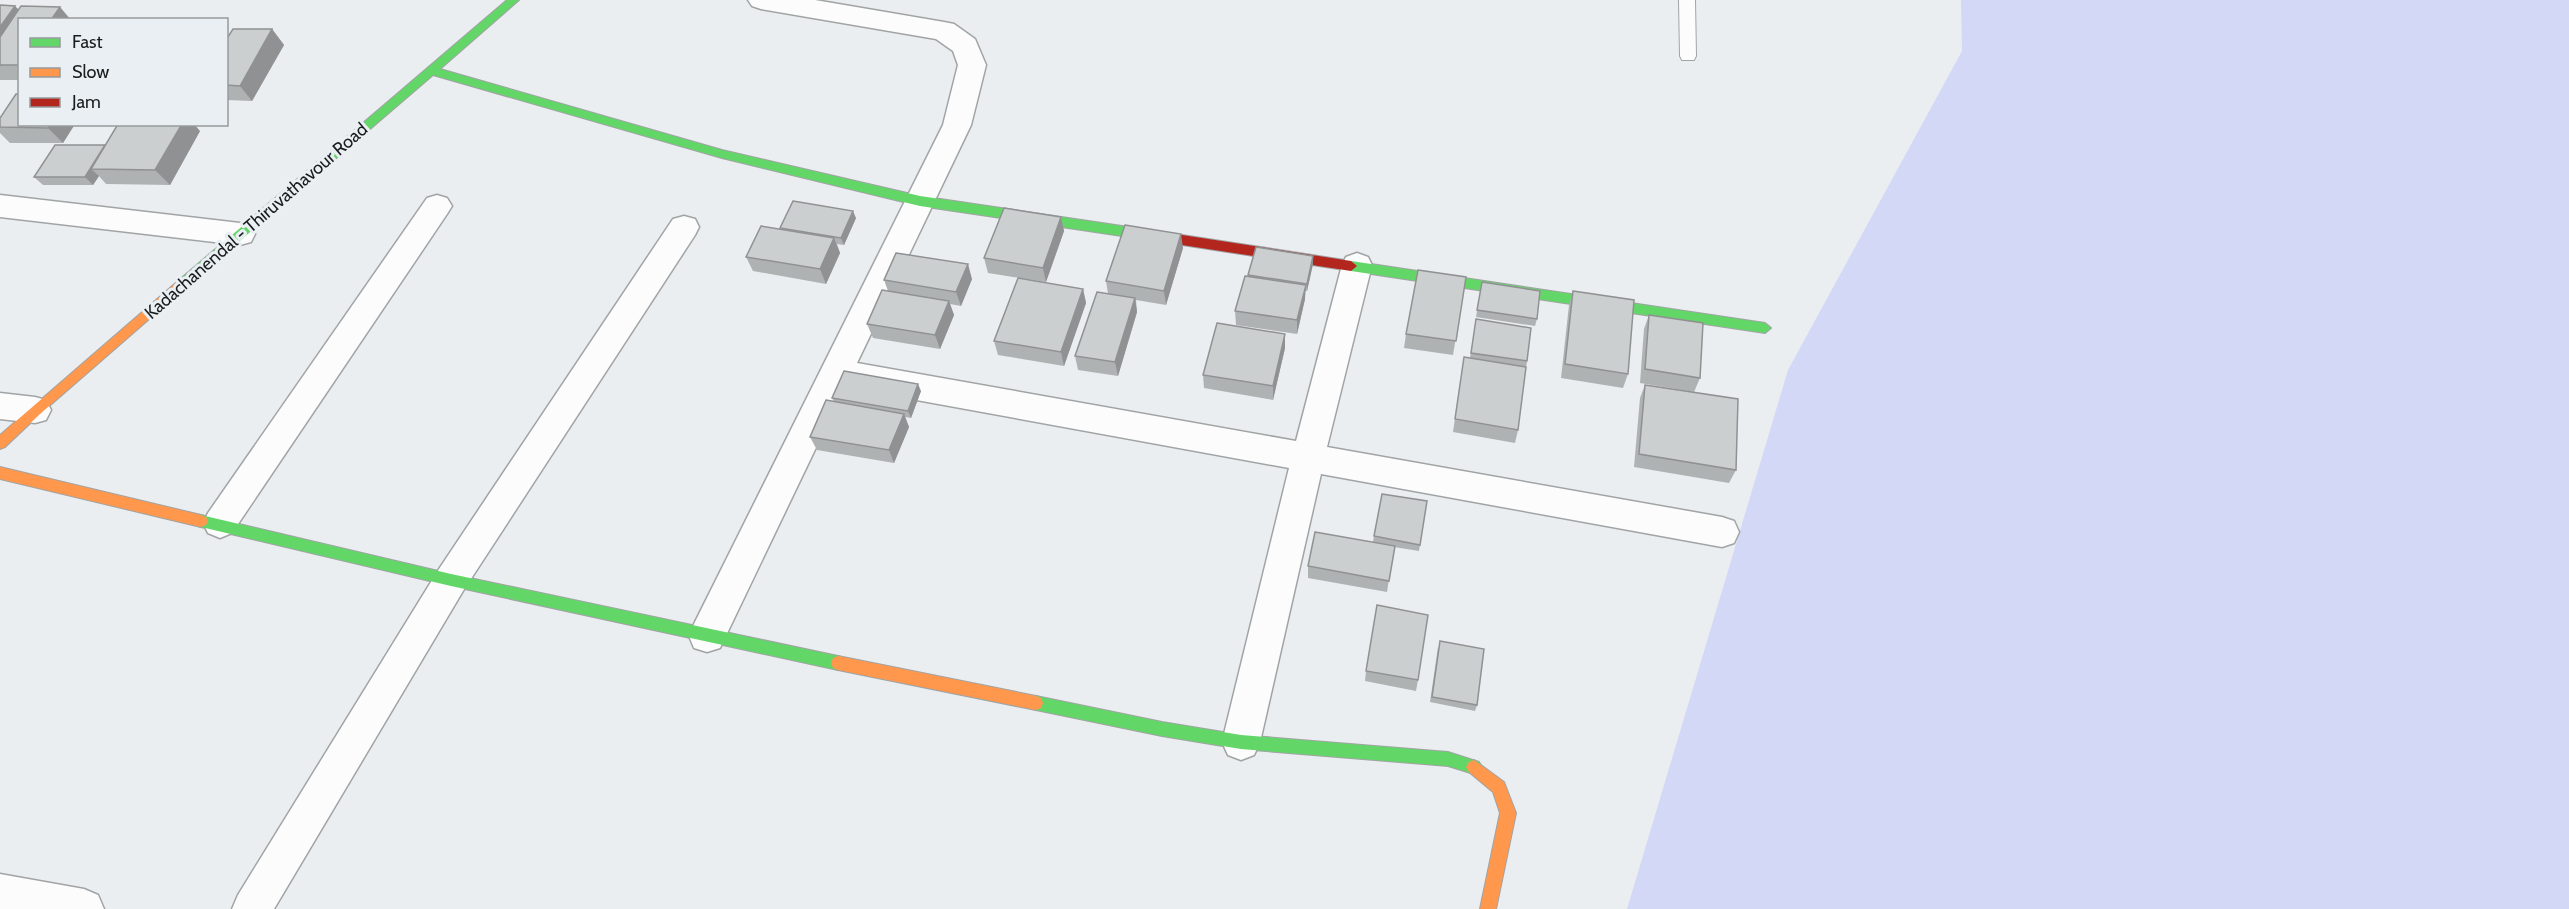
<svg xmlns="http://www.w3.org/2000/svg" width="2569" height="909" viewBox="0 0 2569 909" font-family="Cabin,sans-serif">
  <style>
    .water { fill: #d3d8f6 }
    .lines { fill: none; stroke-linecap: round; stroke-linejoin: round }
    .lane-casing { stroke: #a1a4a5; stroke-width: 2 }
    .street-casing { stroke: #a1a4a5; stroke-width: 3 }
    .fast-casing { stroke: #a1a4a5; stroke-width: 2 }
    .slow-casing { stroke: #a1a4a5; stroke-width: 2 }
    .jam-casing { stroke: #a1a4a5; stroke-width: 2 }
    .lane { fill: #fcfcfd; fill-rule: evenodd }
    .street { fill: #fcfcfd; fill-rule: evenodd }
    .fast { fill: #63d668; fill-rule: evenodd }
    .slow { fill: #ff974d; fill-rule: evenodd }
    .jam { fill: #b3261e; fill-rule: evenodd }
    .wall { fill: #afb2b3 }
    .shaded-wall { fill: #8f9192 }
    .building { fill: #cccfd0; stroke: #8f9192; stroke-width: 1.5 }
    .labels { text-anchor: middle; stroke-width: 6; stroke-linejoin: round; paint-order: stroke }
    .street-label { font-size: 18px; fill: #1a1c1d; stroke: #e9eff2 }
  </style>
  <rect width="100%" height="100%" fill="#ebeef0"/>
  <!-- water -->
  <polygon class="water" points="1961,0 2569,0 2569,909 1627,909 1788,370 1962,51"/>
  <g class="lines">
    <defs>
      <polygon id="lane" points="1679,0 1695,0 1696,56 1694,60 1682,60 1680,56"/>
      <g id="street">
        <polygon points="748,0 815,0 944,22 954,24 975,39 986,65 971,125 857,363 1296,441 1342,265 1346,257 1357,253 1368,257 1372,265 1327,447 1722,517 1734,521 1739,532 1734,543 1722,547 1321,474 1260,742 1254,755 1241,760 1228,755 1222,742 1289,468 845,387 720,648 707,652 694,648 689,636 694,624 943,125 958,65 953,51 936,39 761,9 752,6"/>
        <polygon points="0,195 240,223 251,226 255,234 251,242 240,245 0,217"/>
        <polygon points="437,195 447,198 452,206 447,214 232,533 220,538 208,533 203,523 208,513 427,198"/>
        <polygon points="684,216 695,219 699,227 695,235 463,591 274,909 232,909 238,895 439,569 673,219"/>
        <polygon points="0,393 35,397 46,400 51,410 46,420 35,423 0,419"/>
        <polygon points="0,874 84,889 98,895 104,909 0,909"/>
      </g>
      <g id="fast">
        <polygon points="507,0 519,0 440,69 722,150 920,196 1169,233 1175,238 1169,243 920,206 722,158 433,75 186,287 178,287 176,284 178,281"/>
        <polygon points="1351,261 1765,323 1771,328 1765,333 1351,271 1345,266"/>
        <polygon points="201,515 451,574 838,656 843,658 845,663 843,668 838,670 451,586 201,527 196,525 194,521 196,517"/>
        <polygon points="1036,696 1162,722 1241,735 1448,752 1479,762 1482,767 1479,772 1474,774 1448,766 1241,749 1162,736 1036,710 1031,708 1029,703 1031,698"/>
      </g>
      <g id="slow">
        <polygon points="182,279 186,281 188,284 186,287 40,414 5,447 0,449 0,435 178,281"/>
        <polygon points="0,467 201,515 206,517 208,521 206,525 201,527 0,479"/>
        <polygon points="838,656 1036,696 1041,698 1043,703 1041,708 1036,710 838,670 833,668 831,663 833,658"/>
        <polygon points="1474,760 1504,782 1516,813 1496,909 1480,909 1500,813 1493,792 1469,772 1466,767 1469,762"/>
      </g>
      <polygon id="jam" points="1169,233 1351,261 1357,266 1351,271 1169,243 1163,238"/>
    </defs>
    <!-- lane casing -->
    <use href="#lane" class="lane-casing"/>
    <!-- street casing -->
    <use href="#street" class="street-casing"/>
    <!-- fast casing -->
    <use href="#fast" class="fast-casing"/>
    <!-- slow casing -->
    <use href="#slow" class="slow-casing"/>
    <!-- jam casing -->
    <use href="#jam" class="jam-casing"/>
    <!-- lane -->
    <use href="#lane" class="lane"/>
    <!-- street -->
    <use href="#street" class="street"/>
    <!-- fast -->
    <use href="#fast" class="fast"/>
    <!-- slow -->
    <use href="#slow" class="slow"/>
    <!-- jam -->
    <use href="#jam" class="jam"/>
  </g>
  <!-- wall -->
  <g class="wall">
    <polygon points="0,5 19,10 20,80 0,80"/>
    <polygon points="272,29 284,45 252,101 226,100 226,40"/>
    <polygon points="0,118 20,124 75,124 63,143 10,143 0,133"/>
    <polygon points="200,131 170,185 106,184 99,176 93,185 43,185 34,177 105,145"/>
    <polygon points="1061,217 1064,231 1046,282 988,273 984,258"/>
    <polygon points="856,218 844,245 837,244 840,253 826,284 753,271 746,257 780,230 780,228"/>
    <polygon points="1183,248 1166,305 1136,300 1137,312 1118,376 1078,370 1075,356 1108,294 1106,281"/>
    <polygon points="1313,264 1307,291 1305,291 1305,299 1297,334 1236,325 1235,311 1248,275"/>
    <polygon points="1466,277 1453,355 1404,348 1406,334"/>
    <polygon points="972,279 961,306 950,304 954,315 940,349 873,338 867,324 888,291 884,280"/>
    <polygon points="1482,282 1537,319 1535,326 1476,317"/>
    <polygon points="1083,289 1086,303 1064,366 998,355 994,341"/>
    <polygon points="1573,291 1628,374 1623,388 1561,378 1569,305"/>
    <polygon points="1649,315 1700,378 1694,392 1640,383 1644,329"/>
    <polygon points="1476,319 1527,361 1518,430 1515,443 1453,432 1462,371 1470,358"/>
    <polygon points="1285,334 1285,348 1273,400 1204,388 1203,375"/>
    <polygon points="1645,385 1736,470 1729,483 1634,467 1640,398"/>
    <polygon points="921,391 911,418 905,417 909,427 894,463 817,450 810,437 834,402 832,398"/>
    <polygon points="1427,501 1419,551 1394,547 1387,592 1308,578 1308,566 1373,542 1374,536"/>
    <polygon points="1438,647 1477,705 1475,711 1430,702"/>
    <polygon points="1366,671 1418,680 1416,691 1365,681"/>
  </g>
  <!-- shaded-wall -->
  <g class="shaded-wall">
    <polygon points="15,6 29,20 0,64 0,27"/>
    <polygon points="60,7 71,20 51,20"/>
    <polygon points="272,29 284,45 252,101 240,86"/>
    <polygon points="50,124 75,124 63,143 48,128"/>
    <polygon points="182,124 194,124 200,131 170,185 155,170"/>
    <polygon points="105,145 91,169 99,176 93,185 85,177"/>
    <polygon points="853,211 856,218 844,245 841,238"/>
    <polygon points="1061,217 1064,231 1046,282 1043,268"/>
    <polygon points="1181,234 1183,248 1166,305 1164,291"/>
    <polygon points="834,238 840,253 826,284 820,269"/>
    <polygon points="1313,256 1313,264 1307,291 1307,284"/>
    <polygon points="968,264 972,279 961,306 956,292"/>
    <polygon points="1306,285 1305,299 1297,334 1297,320"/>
    <polygon points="1083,289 1086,303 1064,366 1061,352"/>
    <polygon points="1135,298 1137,312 1118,376 1115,362"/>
    <polygon points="949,301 954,315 940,349 935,335"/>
    <polygon points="1285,334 1285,348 1273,400 1273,386"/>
    <polygon points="918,384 921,391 911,418 908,411"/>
    <polygon points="904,414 909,427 894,463 889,450"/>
  </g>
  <!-- building -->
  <g class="building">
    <polygon points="0,5 15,6 0,27"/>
    <polygon points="21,6 60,7 51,20 20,20 20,65 0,65 0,37"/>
    <polygon points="233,29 272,29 240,86 226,85 226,40"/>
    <polygon points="16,94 20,94 20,124 50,124 48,128 0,127 0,118"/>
    <polygon points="118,124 182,124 155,170 91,169"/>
    <polygon points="55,145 105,145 85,177 34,177"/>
    <polygon points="793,201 853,211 841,238 780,228"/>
    <polygon points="1004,208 1061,217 1043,268 984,258"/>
    <polygon points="1125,225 1181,234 1164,291 1106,281"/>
    <polygon points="761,226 834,238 820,269 746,257"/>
    <polygon points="1256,247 1313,256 1307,284 1248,275"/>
    <polygon points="896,253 968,264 956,292 884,280"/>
    <polygon points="1418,270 1466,277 1456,341 1406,334"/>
    <polygon points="1245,276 1306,285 1297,320 1235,311"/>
    <polygon points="1018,278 1083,289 1061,352 994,341"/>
    <polygon points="1482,282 1540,291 1537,319 1477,310"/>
    <polygon points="882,290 949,301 935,335 867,324"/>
    <polygon points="1573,291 1634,300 1628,374 1565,364"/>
    <polygon points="1097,292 1135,298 1115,362 1075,356"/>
    <polygon points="1649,315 1703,323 1700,378 1645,369"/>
    <polygon points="1476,319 1531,328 1527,361 1471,353"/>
    <polygon points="1217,323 1285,334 1273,386 1203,375"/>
    <polygon points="1464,357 1526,367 1518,430 1455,419"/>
    <polygon points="844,371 918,384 908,411 832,398"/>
    <polygon points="1645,385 1738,399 1736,470 1639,454"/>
    <polygon points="826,400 904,414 889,450 810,437"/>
    <polygon points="1382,494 1427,501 1420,545 1374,536"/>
    <polygon points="1315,532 1395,546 1389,581 1308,566"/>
    <polygon points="1377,605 1428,615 1418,680 1366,671"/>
    <polygon points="1440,641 1484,649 1477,705 1432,697"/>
  </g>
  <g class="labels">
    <!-- street labels -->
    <g class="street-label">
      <text transform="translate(256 221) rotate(-41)" y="6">Kadachanendal - Thiruvathavour Road</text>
    </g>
  </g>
  <!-- legend -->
  <rect x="18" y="18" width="210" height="108" fill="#e9eff2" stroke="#969b9d" stroke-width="1.5"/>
  <rect x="30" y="38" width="30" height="9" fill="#63d668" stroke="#969b9d" stroke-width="1.5"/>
  <text x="72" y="48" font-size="18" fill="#1a1c1d">Fast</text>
  <rect x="30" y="68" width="30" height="9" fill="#ff974d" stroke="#969b9d" stroke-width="1.5"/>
  <text x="72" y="78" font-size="18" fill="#1a1c1d">Slow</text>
  <rect x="30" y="98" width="30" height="9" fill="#b3261e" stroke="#969b9d" stroke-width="1.5"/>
  <text x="72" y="108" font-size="18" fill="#1a1c1d">Jam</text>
</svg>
